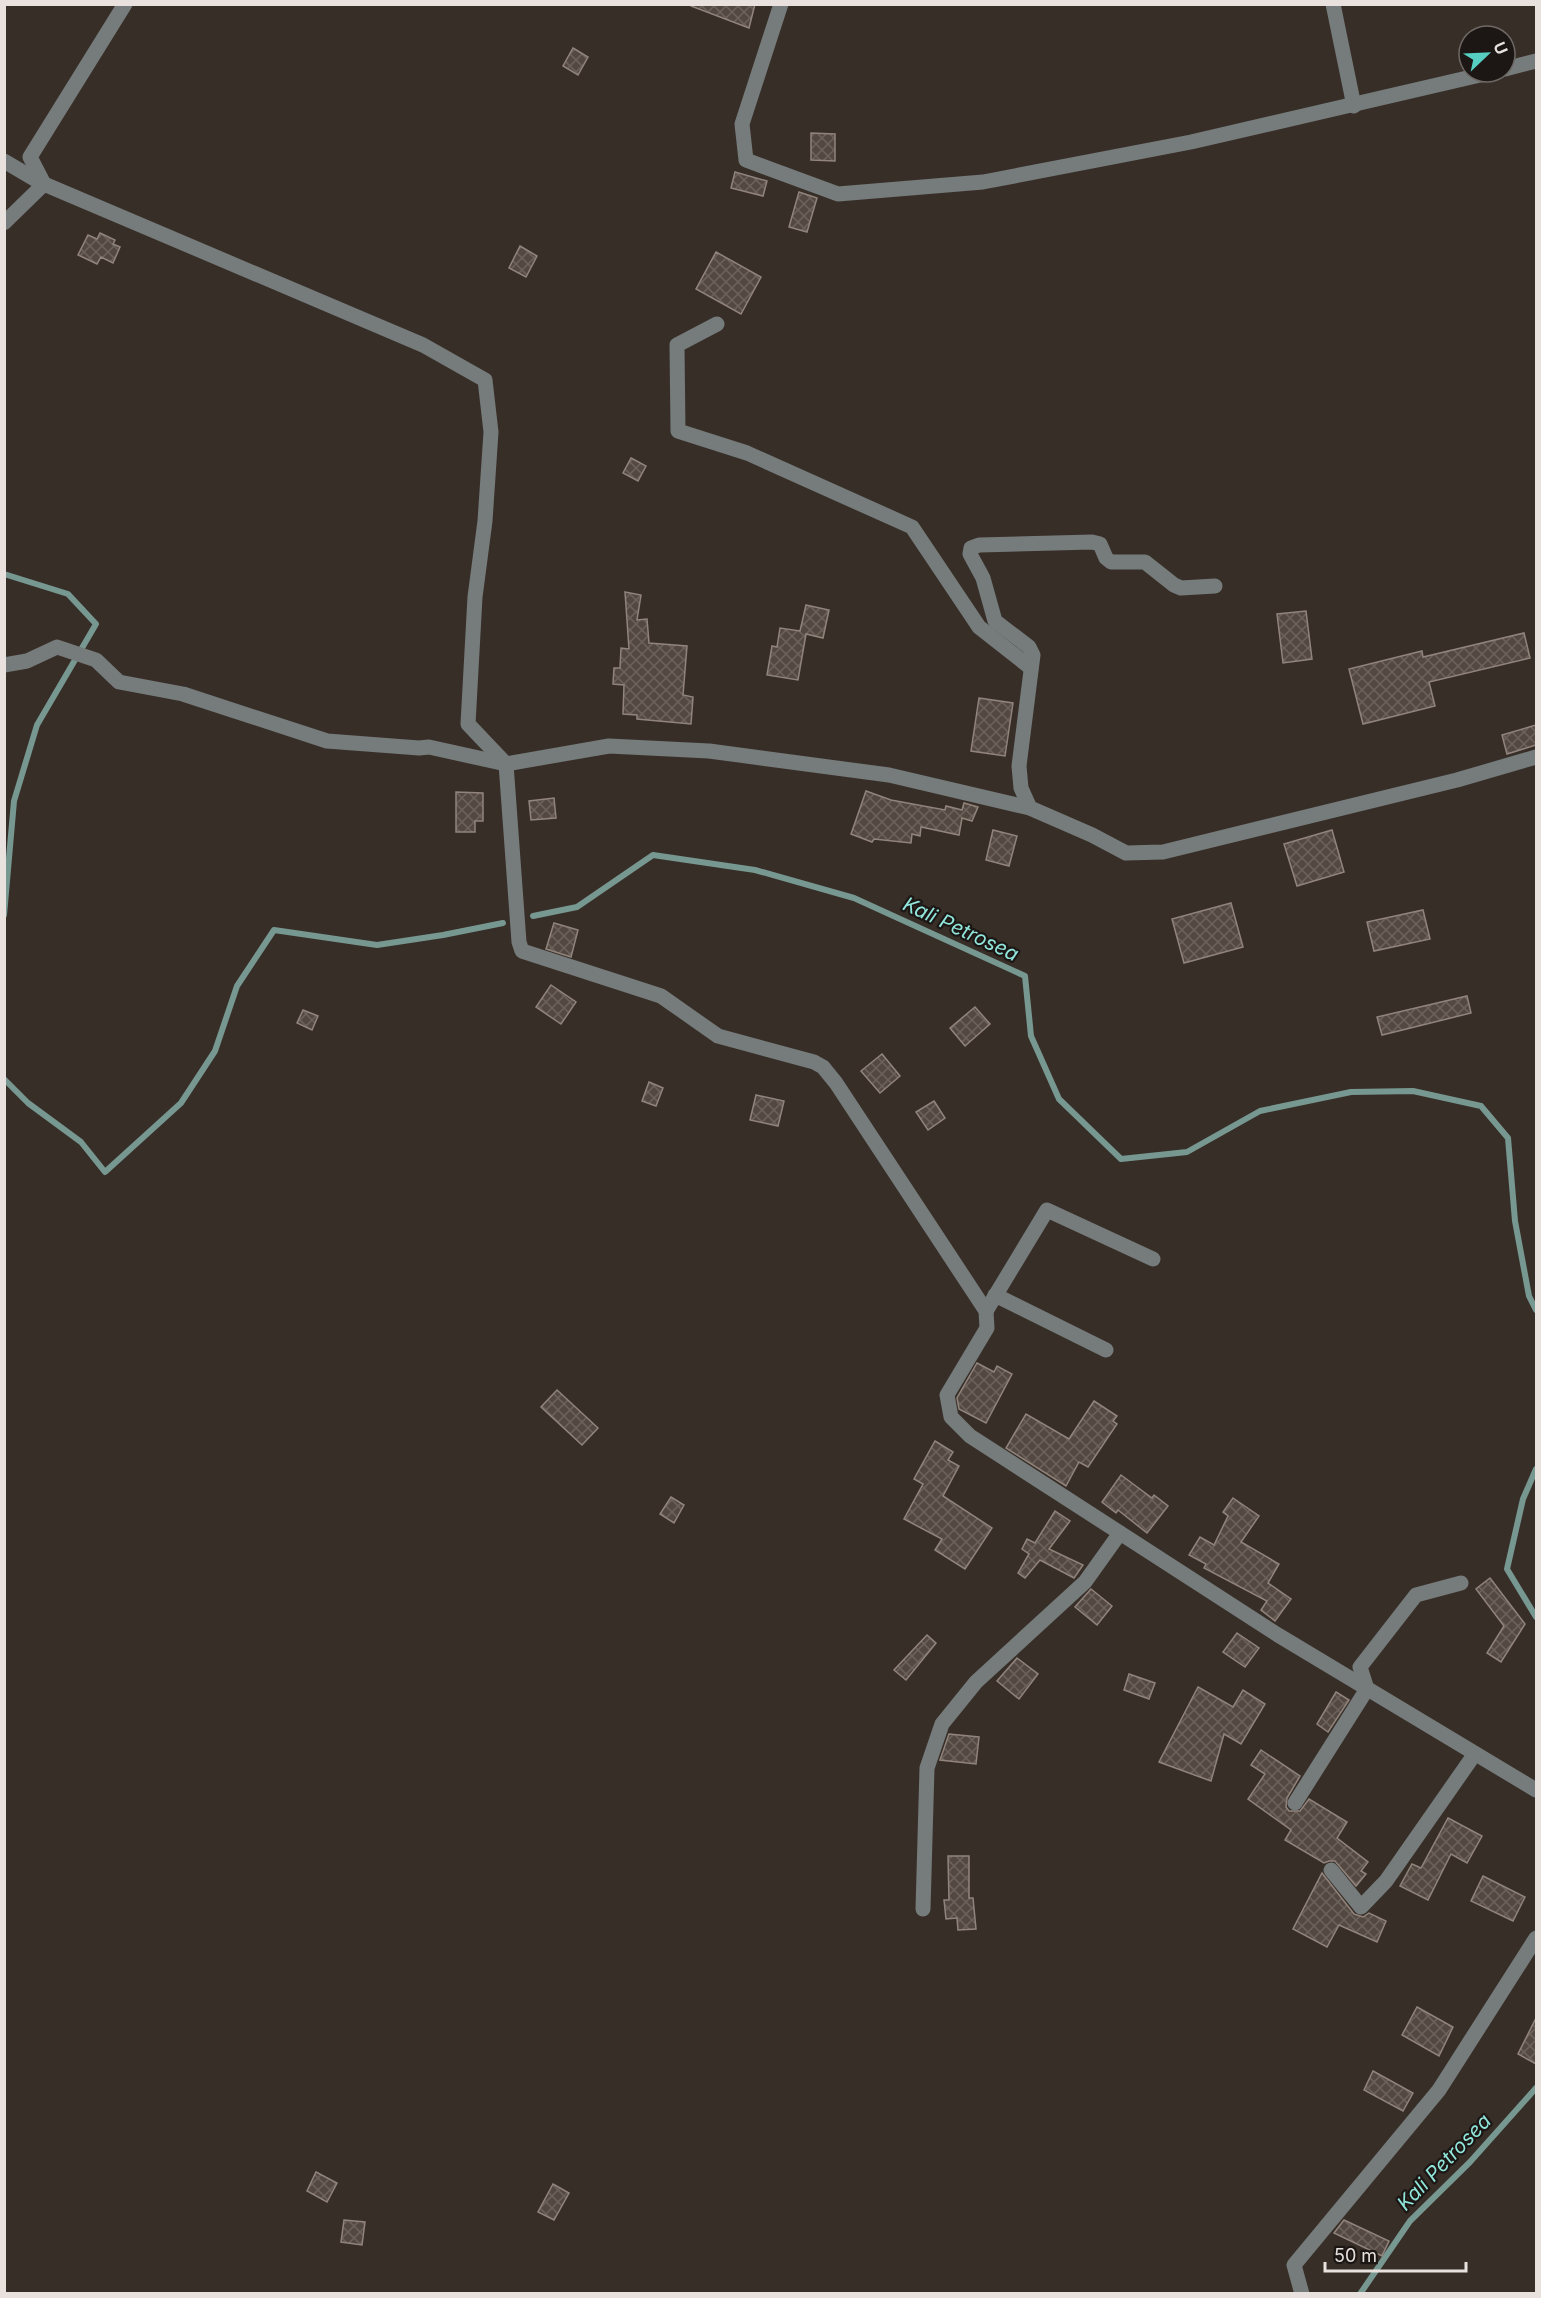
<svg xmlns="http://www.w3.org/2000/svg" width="1541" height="2298" viewBox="0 0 1541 2298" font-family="Inter,sans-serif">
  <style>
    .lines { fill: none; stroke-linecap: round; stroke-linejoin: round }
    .stream { stroke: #779791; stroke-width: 6 }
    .building { fill: url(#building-cross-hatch); stroke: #91847d; stroke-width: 1.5 }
    .minor { stroke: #757c7b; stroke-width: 15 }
    .labels { text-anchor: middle; stroke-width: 4.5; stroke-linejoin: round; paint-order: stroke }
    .water-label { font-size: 20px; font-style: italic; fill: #91e6dc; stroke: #1c1714 }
  </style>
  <defs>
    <pattern id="building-cross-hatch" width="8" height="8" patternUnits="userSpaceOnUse" patternTransform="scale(1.5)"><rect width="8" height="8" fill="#544942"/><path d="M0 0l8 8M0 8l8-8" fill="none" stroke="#6d635d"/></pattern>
  </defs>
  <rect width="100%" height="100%" fill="#382e28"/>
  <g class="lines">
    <!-- stream -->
    <g class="stream">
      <polyline points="4,574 68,594 96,624 37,725 14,801 4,915"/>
      <polyline points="533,916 577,907 653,855 755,870 854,898 1025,976 1031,1036 1059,1099 1121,1159 1187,1152 1260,1111 1351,1092 1413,1091 1481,1106 1508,1138 1515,1221 1529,1296 1536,1310"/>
      <polyline points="4,1079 28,1103 81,1142 105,1172 181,1103 215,1051 237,986 274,930 377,945 443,935 503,923"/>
      <polyline points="1536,1469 1523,1499 1507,1569 1536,1617"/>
      <polyline points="1360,2294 1410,2221 1470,2162 1536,2088"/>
    </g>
  </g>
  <!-- building -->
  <g class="building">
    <polygon points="691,4 755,4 749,28 691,6"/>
    <polygon points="573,48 588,57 578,75 563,66"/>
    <polygon points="811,133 835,134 835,161 811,160"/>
    <polygon points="735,172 767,181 763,196 731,188"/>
    <polygon points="799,192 817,198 807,232 789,227"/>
    <polygon points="100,233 115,240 113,244 120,247 113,263 101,257 97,264 78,255 88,235 97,239"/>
    <polygon points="520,246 537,256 526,277 509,268"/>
    <polygon points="716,252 761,277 741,314 696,289"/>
    <polygon points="631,458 646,466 638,481 623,473"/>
    <polygon points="625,592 641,595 637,620 647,619 649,643 687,646 683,695 693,697 691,724 637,719 637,715 623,714 624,685 613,684 614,668 620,668 621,648 629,649"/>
    <polygon points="806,605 829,610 823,638 806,634 798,680 767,675 772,646 777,647 780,628 800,631"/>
    <polygon points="1306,611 1312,659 1283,663 1277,614"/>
    <polygon points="1524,633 1530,658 1429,682 1435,706 1363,724 1349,669 1422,651 1423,657"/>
    <polygon points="979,698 1013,703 1005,756 971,751"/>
    <polygon points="1536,725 1536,745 1507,754 1502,735"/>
    <polygon points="866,791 891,800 945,810 946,806 962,810 964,803 978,807 972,821 962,818 959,835 921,827 920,836 912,834 911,843 874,839 872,842 851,834"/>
    <polygon points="456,792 483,793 483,821 475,821 475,832 456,832"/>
    <polygon points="554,798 556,818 531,820 529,801"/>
    <polygon points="993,830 1017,836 1009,866 986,860"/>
    <polygon points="1332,830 1344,872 1297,886 1284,844"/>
    <polygon points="1231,903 1243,947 1184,963 1172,919"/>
    <polygon points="1423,910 1430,939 1374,951 1367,922"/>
    <polygon points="554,923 578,930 571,957 546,949"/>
    <polygon points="551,985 576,1002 561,1024 536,1007"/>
    <polygon points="1467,996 1471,1013 1382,1035 1377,1017"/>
    <polygon points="975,1007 990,1024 965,1046 950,1028"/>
    <polygon points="303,1010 318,1016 312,1030 297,1023"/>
    <polygon points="882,1054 900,1076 880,1093 861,1071"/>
    <polygon points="649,1082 663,1088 656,1106 642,1101"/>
    <polygon points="756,1095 784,1101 778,1126 750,1120"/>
    <polygon points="934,1101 945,1118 928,1130 916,1112"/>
    <polygon points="977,1363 994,1372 997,1366 1012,1374 986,1423 959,1409 957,1398"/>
    <polygon points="557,1390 598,1428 582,1445 541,1407"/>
    <polygon points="1094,1401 1117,1416 1113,1421 1117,1424 1088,1467 1079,1462 1066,1486 1006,1448 1026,1414 1069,1439"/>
    <polygon points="935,1441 953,1452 948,1460 959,1466 943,1496 992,1528 965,1569 935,1550 942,1539 904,1519 923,1484 914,1479"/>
    <polygon points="1121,1475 1152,1498 1154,1495 1168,1506 1147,1533 1118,1510 1116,1513 1102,1502"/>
    <polygon points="671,1497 684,1505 674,1523 660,1514"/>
    <polygon points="1233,1498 1259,1516 1241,1542 1279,1564 1268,1583 1291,1599 1275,1621 1261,1610 1267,1601 1204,1568 1206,1564 1189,1555 1200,1537 1214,1545 1228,1516 1223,1512"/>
    <polygon points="1055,1511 1070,1521 1049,1549 1083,1565 1074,1578 1040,1560 1025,1578 1018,1573 1029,1554 1022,1549 1027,1539 1035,1543"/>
    <polygon points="1490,1578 1525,1624 1501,1662 1487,1653 1504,1626 1476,1589"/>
    <polygon points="1091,1589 1112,1606 1097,1625 1075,1607"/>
    <polygon points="1237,1633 1259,1648 1245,1667 1223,1652"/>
    <polygon points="927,1635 936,1643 906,1680 894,1670"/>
    <polygon points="1017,1658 1038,1674 1019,1699 997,1681"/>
    <polygon points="1129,1674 1155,1683 1149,1699 1124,1690"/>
    <polygon points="1198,1687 1233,1707 1243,1690 1265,1704 1241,1744 1224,1734 1211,1781 1159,1762"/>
    <polygon points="1336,1692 1349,1700 1328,1732 1317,1724"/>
    <polygon points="949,1734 979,1737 976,1764 940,1760"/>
    <polygon points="1261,1750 1300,1776 1287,1798 1286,1807 1289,1811 1300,1811 1309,1799 1347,1822 1337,1838 1368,1862 1361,1871 1366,1874 1356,1886 1335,1861 1329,1861 1324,1863 1285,1840 1291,1830 1248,1799 1265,1774 1251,1765"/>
    <polygon points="1448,1818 1482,1836 1467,1863 1451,1854 1428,1900 1400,1886 1412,1864 1421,1868"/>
    <polygon points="948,1856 969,1856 969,1898 973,1898 976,1929 958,1930 957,1918 946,1919 944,1900 949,1900"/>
    <polygon points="1322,1873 1354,1914 1363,1917 1369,1913 1386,1921 1377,1942 1339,1925 1327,1947 1293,1929"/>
    <polygon points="1483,1876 1525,1897 1513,1921 1471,1901"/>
    <polygon points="1417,2007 1453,2027 1439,2056 1402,2035"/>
    <polygon points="1536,2018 1536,2064 1518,2054"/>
    <polygon points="1373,2071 1413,2093 1403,2111 1364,2090"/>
    <polygon points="316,2172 337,2183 327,2202 307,2191"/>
    <polygon points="553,2184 569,2193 554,2220 538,2212"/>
    <polygon points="344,2220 365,2222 362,2245 341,2242"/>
    <polygon points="1344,2220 1389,2241 1382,2256 1334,2233"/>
  </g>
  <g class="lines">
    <!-- minor -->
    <g class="minor">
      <polyline points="781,4 742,124 746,160 838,194 983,182 1191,142 1493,72"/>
      <polyline points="1333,4 1354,106"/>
      <polyline points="1505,69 1536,61"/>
      <polyline points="4,161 43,184"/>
      <polyline points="44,184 30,157 125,4"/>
      <polyline points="4,223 44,184 423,345 485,380 491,432 485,521 475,597 468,724 506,764 519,942 522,951 661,996 718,1036 814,1062 823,1067 836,1083 986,1311 987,1328 947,1395 951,1417 970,1436 1278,1635 1536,1790"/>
      <polyline points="717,324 677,345 678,431 747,453 912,527 979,627 1031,668"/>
      <polyline points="1215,586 1181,588 1174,585 1145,562 1111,562 1106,558 1100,544 1092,542 979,545 971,548 970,554 983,578 995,621 1029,647 1033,655 1019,766 1021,788 1030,808 1092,835 1126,853 1163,852 1457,780 1536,757"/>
      <polyline points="4,665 27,661 57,647 96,660 119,682 183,694 327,741 419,748 429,747 506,764 609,746 709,751 889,775 1030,808"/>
      <polyline points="995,1295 1106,1350"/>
      <polyline points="986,1311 1047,1210 1153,1259"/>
      <polyline points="1295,1803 1367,1689 1360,1667 1416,1595 1461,1583"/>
      <polyline points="1331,1870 1361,1907 1386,1881 1474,1755"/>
      <polyline points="923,1909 927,1768 942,1724 976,1682 1085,1582 1120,1533"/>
      <polyline points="1302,2294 1294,2265 1439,2090 1536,1938"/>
    </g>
  </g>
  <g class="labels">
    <!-- water labels -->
    <g class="water-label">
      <text transform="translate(961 929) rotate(25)" y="7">Kali Petrosea</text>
      <text transform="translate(1444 2162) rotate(-46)" y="7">Kali Petrosea</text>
    </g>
  </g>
  <!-- border -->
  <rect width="1541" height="2298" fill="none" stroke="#e8e1dd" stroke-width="12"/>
  <!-- north arrow -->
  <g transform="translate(1487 54) rotate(67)"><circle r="28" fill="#1c1714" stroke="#6e6864" stroke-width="1.5"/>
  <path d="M0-4.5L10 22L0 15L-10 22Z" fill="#57cec2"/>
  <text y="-9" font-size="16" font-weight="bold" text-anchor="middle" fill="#e8e1dd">U</text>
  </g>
  <!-- scale -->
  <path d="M1325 2262v9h141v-9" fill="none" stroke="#e8e1dd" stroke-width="3"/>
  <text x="1334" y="2262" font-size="18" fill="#e8e1dd" stroke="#1c1714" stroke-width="4.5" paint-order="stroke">50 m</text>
</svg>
